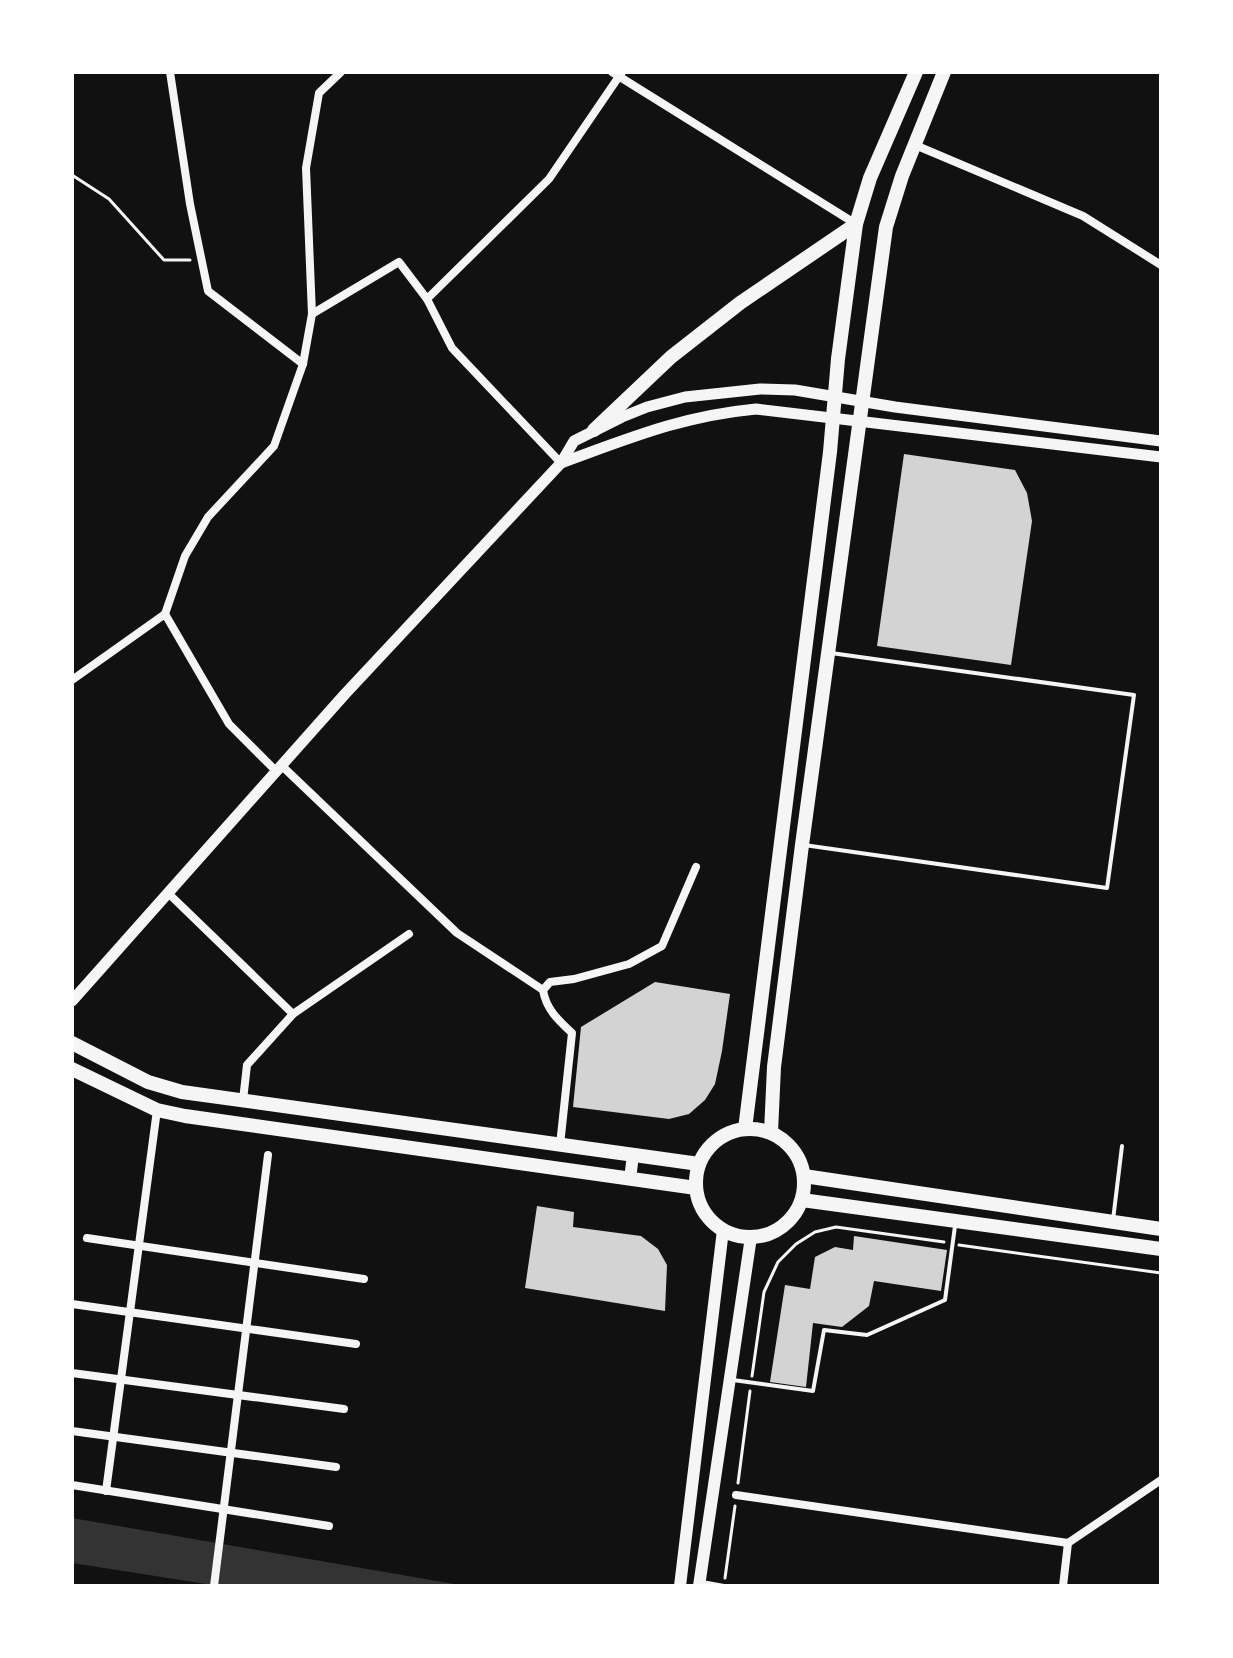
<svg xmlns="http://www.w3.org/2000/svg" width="1233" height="1658" viewBox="0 0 1233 1658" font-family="'DM Sans',sans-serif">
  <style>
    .water { fill: #333 }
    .building { fill: #d3d3d3 }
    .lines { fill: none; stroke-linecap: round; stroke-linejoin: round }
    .path { stroke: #f5f5f5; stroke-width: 3 }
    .service { stroke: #f5f5f5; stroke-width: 4 }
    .minor { stroke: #f5f5f5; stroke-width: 8 }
    .tertiary { stroke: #f5f5f5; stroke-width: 11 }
    .secondary { stroke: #f5f5f5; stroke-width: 12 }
    .primary { stroke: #f5f5f5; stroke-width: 14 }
  </style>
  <rect width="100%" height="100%" fill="#111"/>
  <!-- water -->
  <polygon class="water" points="72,1518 466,1586 219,1586 72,1563"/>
  <!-- building -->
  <g class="building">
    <polygon points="904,454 1015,470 1027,493 1032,521 1011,665 877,646"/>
    <polygon points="655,982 730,994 722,1051 715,1084 705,1100 689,1114 669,1119 573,1107 581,1027"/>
    <polygon points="537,1206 574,1212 573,1227 641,1236 658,1249 667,1265 665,1311 525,1288"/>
    <polygon points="854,1236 947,1250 941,1291 874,1281 869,1306 842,1327 813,1323 806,1387 770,1382 785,1285 810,1289 815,1257 835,1247 853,1250"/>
  </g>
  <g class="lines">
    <!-- path -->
    <g class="path">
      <polyline points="72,175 109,199 164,260 190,260"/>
      <polyline points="959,1245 1161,1273"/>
      <polyline points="752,1376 764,1292 778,1262 796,1244 815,1232 836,1227 944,1242"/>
      <polyline points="738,1483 750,1391"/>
      <polyline points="725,1578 735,1506"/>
    </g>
    <!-- service -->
    <g class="service">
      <polyline points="804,845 1107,888 1134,695 831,653"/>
      <polyline points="1113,1220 1122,1146"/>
      <polyline points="733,1380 813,1391 824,1330 867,1335 945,1300 955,1226"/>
      <polyline points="702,1582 724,1586"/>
    </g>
    <!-- minor -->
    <g class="minor">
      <polyline points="170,72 190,204 208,291 303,364"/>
      <polyline points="612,72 856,224"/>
      <polyline points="915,145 1083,216 1161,265"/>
      <polyline points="427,299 452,348 561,463"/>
      <polyline points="312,314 306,168 319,93 341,72"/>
      <polyline points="165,614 185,556 208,517 274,446 303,364 312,314 399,262 427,299 549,179 622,72"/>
      <polyline points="72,680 165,614 229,724 276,771"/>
      <polyline points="281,765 457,933 543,990"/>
      <polyline points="168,893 293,1014"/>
      <polyline points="243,1100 247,1065 293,1014 409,934"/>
      <path d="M560,1145L572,1033C558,1020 546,1009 543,990L550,982L574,979L629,964L662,946L696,867"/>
      <polyline points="87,1238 364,1279"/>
      <polyline points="72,1304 356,1344"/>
      <polyline points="72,1373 344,1409"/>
      <polyline points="72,1431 336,1467"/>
      <polyline points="72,1485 329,1526"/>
      <polyline points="106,1491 157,1110"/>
      <polyline points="736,1495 1068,1543 1161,1480"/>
      <polyline points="214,1586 268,1155"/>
      <polyline points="1063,1586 1068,1543"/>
    </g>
    <!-- tertiary -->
    <g class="tertiary">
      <path d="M561,463C630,438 682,416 756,409L1161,457"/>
      <polyline points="72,1001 345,694 561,463 574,441 622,417 647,407 685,397 760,389 795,390 895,407 1161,441"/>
    </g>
    <!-- secondary -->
    <g class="secondary">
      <polyline points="630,1179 633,1155"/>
      <polyline points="680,1586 723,1230"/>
      <polyline points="699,1586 751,1237"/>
    </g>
    <!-- primary -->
    <g class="primary">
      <polyline points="594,430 671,357 740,303 856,224"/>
      <polyline points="72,1043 148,1082 182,1092 699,1164"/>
      <polyline points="72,1069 157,1110 185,1116 696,1188"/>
      <circle cx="750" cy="1183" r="54"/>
      <polyline points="745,1129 830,452 838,359 856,224 870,178 916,72"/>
      <polyline points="771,1132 774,1067 802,845 886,227 902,176 944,72"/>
      <polyline points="804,1176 1161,1229"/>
      <polyline points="802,1200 1161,1249"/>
    </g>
  </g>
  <!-- border -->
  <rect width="1233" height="1658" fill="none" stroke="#ffffff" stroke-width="148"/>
</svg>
